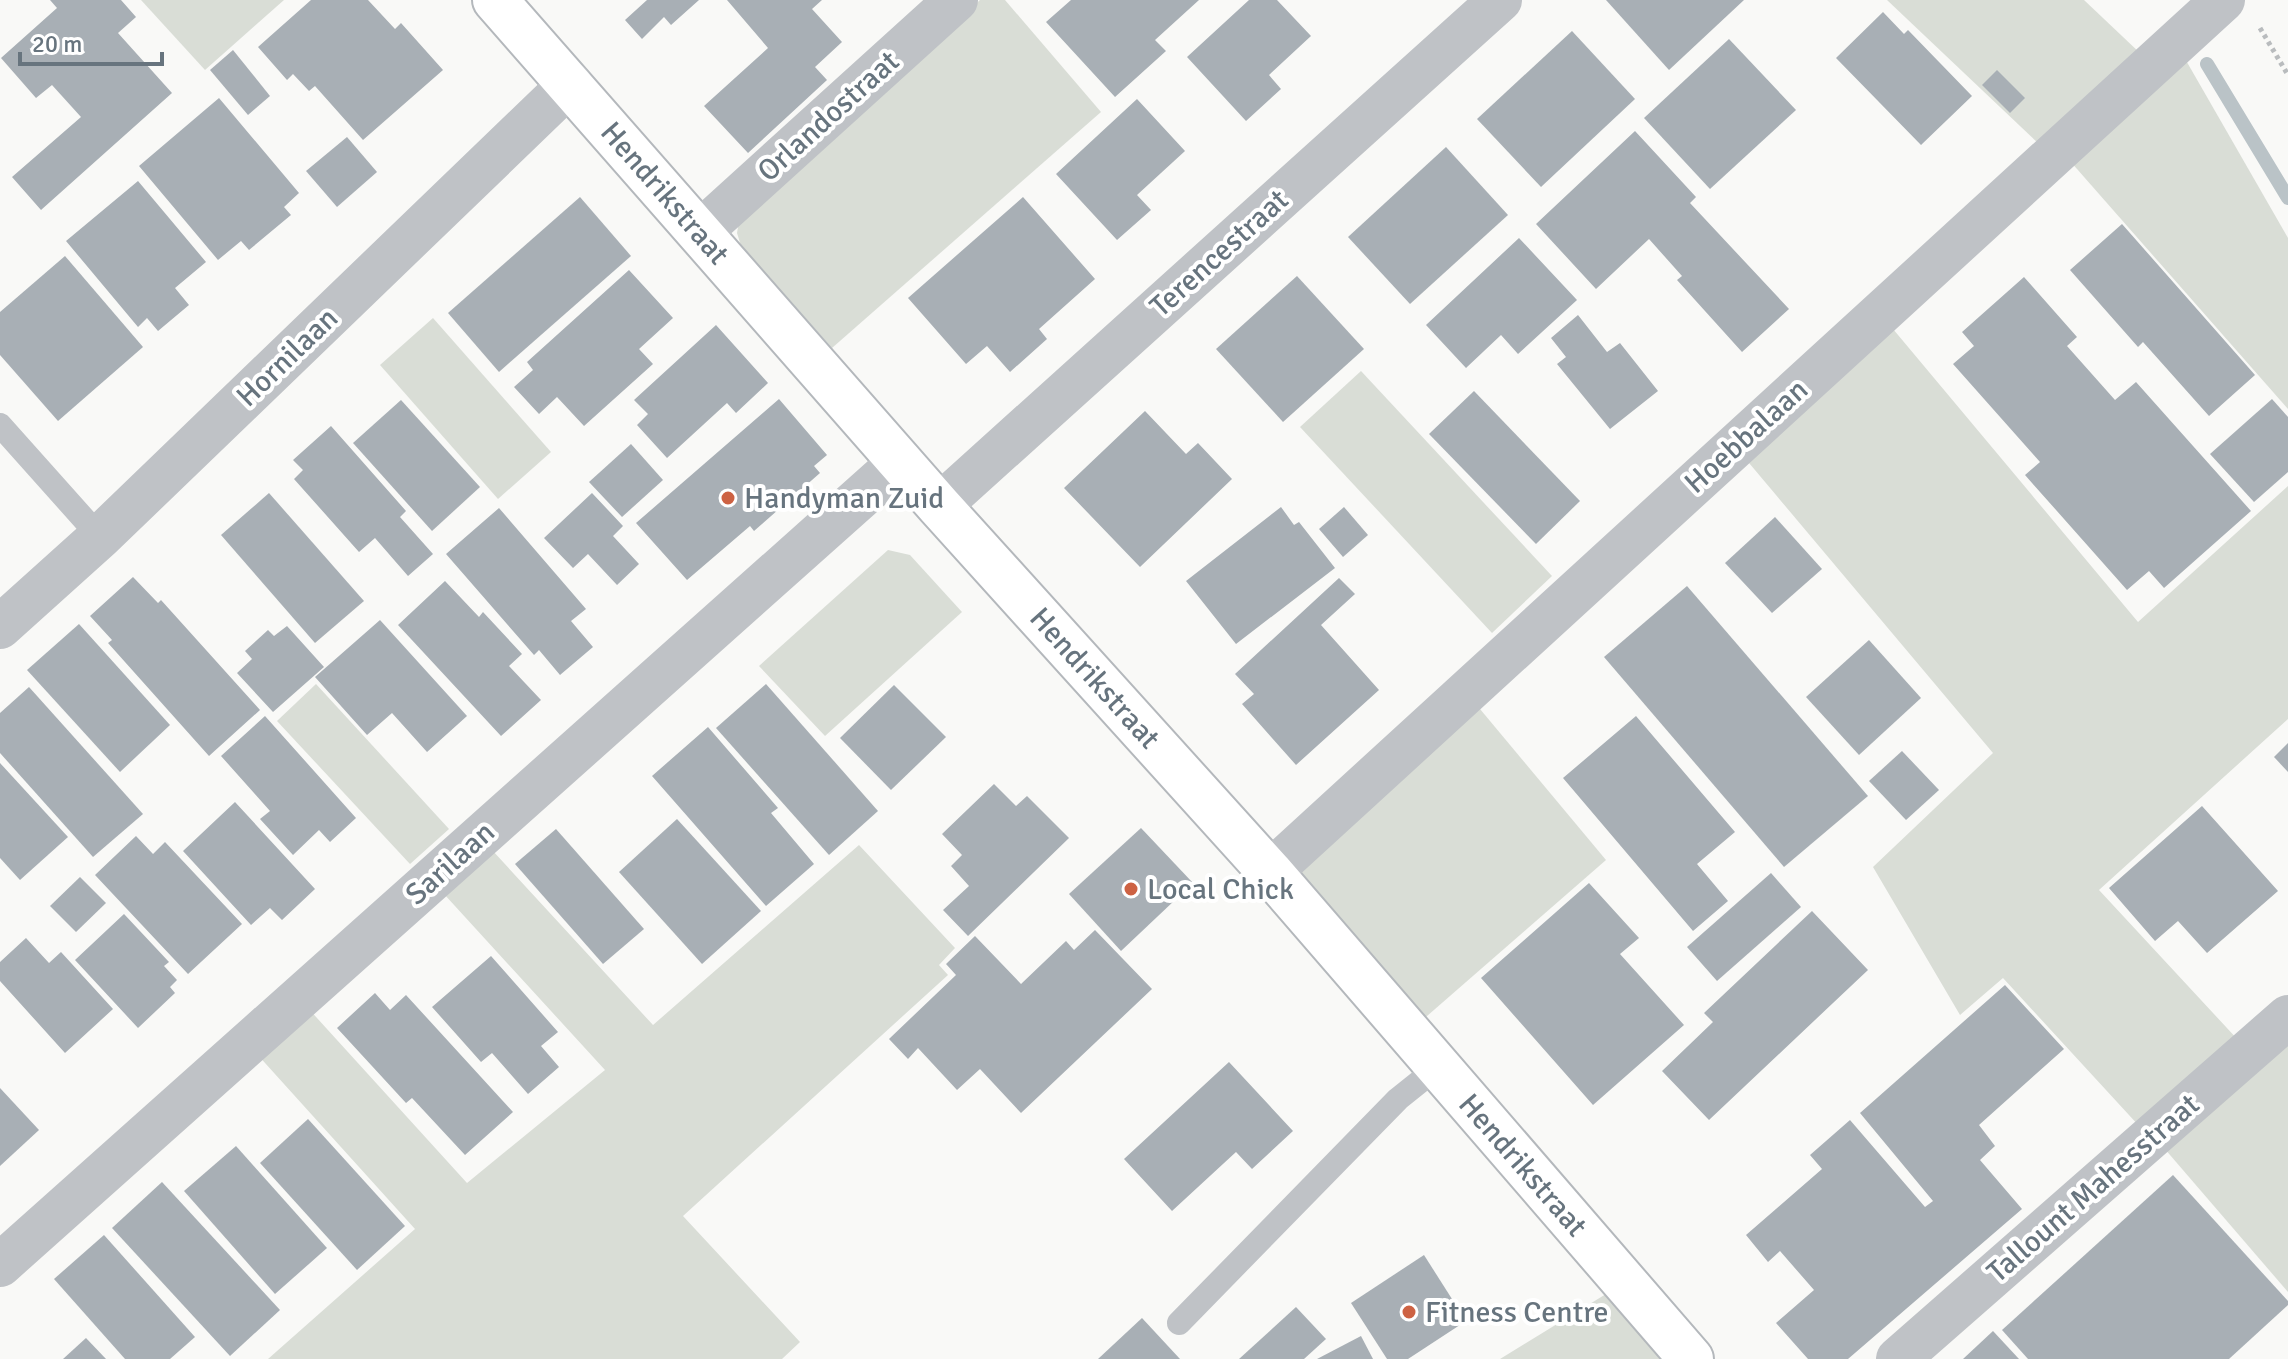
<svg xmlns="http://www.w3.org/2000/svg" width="2288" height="1359" viewBox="0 0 2288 1359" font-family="Signika,sans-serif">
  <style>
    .green { fill: #d9ddd6 }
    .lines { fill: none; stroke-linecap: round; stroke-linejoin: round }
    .stream { stroke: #bac3c7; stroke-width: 14 }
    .building { fill: #a8afb5 }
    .secondary-casing { stroke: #b4b8bc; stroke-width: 48 }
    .path { stroke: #b9bcbe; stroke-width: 5; stroke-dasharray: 4 4; stroke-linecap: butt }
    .lane { stroke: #bfc2c6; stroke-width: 24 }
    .street { stroke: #bfc2c6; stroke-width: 44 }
    .secondary { stroke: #fff; stroke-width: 44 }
    .poi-dot { fill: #cd6243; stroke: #fff; stroke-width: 3 }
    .labels { text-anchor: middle; stroke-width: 8; stroke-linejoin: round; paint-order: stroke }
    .street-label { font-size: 30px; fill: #67747e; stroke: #fff }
    .poi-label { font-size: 30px; fill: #67747e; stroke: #fff; text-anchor: start }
  </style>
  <rect width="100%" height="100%" fill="#f9f9f7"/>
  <!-- green -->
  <g class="green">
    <polygon points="141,0 284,0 205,70"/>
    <polygon points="980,0 1005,0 1101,112 832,348 741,246 737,233 739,221"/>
    <polygon points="1887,0 2084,0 2141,54 2040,145"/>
    <polygon points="2184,57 2288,238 2288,409 2070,161"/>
    <polygon points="433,318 551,452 498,499 380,365"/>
    <polygon points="1888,323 2138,622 2288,486 2288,719 2099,890 2239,1041 2140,1127 2003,978 1960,1015 1873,867 1993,753 1744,457"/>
    <polygon points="1361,371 1552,576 1492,633 1300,427"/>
    <polygon points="888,550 910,555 962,612 825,736 759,666"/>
    <polygon points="316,684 449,829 410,864 277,721"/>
    <polygon points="1475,703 1606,860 1419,1023 1300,887 1298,869"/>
    <polygon points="859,845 955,948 939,965 948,975 683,1216 800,1342 782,1359 268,1359 415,1229 256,1053 307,1007 467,1183 605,1070 444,894 492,850 653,1025"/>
    <polygon points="2288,1040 2288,1292 2164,1148"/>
    <polygon points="1606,1294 1663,1359 1500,1359"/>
  </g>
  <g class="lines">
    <!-- stream -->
    <polyline class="stream" points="2207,64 2288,198"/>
  </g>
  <!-- building -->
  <g class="building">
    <polygon points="50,0 121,0 136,17 118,33 172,93 41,210 12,177 81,117 52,85 36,98 1,58 57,8"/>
    <polygon points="311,0 368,0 395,29 401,23 443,70 363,140 315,86 309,91 293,74 287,80 258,47"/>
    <polygon points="647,0 699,0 671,25 664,17 642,39 625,20"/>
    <polygon points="727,0 822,0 812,9 842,42 815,67 827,80 748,153 704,106 768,48"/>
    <polygon points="1071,0 1199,0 1155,40 1166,51 1115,97 1046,22"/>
    <polygon points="1249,0 1277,0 1311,36 1269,75 1281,89 1246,121 1187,57"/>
    <polygon points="1606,0 1744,0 1669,70"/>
    <polygon points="1883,12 1904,34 1908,30 1972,96 1921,145 1836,58"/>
    <polygon points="1572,31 1635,99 1541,187 1477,119"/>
    <polygon points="1729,39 1796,110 1710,189 1644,118"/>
    <polygon points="233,50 270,96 248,115 210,70"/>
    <polygon points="1997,70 2025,98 2010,113 1982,85"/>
    <polygon points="219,98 299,193 284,207 291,215 249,250 241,241 218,260 139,166"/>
    <polygon points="1137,99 1185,151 1137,195 1151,210 1117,240 1056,174"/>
    <polygon points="1635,131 1696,197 1690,203 1789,309 1742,352 1677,280 1682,276 1649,239 1596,289 1536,224"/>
    <polygon points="347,137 377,172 337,207 306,171"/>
    <polygon points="1446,147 1508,215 1410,304 1348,237"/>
    <polygon points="138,181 206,262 175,288 189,305 158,331 147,318 138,327 66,241"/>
    <polygon points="580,197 631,256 499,372 448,313"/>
    <polygon points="1023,197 1095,279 1039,329 1047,339 1010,372 987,346 966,364 908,298"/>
    <polygon points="2122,224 2255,375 2209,416 2143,342 2138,347 2070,270"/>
    <polygon points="1519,238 1577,300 1518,354 1501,335 1466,368 1426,325"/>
    <polygon points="65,256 143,347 58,421 0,355 0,312"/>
    <polygon points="629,270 673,318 639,349 653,364 584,426 557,397 539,414 514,387 533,370 527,362"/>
    <polygon points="1297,276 1364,349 1283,422 1216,349"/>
    <polygon points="2024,277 2077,337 2067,346 2115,400 2136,382 2251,511 2164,588 2149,571 2127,590 2025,475 2040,462 1953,364 1974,346 1962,332"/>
    <polygon points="1578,315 1607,352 1620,343 1658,391 1610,429 1557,364 1566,357 1551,338"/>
    <polygon points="716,325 768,383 736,413 727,403 667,458 637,425 648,414 634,400"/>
    <polygon points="1474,391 1580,501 1536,544 1429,434"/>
    <polygon points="779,399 827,455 814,466 820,473 754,531 750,526 687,580 636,523"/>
    <polygon points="2272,399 2288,417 2288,472 2254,502 2210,454"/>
    <polygon points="401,400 480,487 432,531 353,443"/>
    <polygon points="1145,411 1186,454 1198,443 1232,479 1140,567 1064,488"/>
    <polygon points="331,426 406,511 400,517 433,554 408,576 375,538 359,552 294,479 303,470 293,460"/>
    <polygon points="631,444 663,480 622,517 589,482"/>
    <polygon points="269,493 364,601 315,643 221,535"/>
    <polygon points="592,493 623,526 613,536 639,564 617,585 588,554 573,568 544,538"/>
    <polygon points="1281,507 1294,525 1299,522 1335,568 1236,644 1186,581"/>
    <polygon points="1344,507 1368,535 1343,557 1319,529"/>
    <polygon points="499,508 586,609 571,621 593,647 560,675 539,650 534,655 446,554"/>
    <polygon points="1775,517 1822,569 1772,613 1725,563"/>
    <polygon points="133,577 158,603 161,600 260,710 209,756 108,643 112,640 90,616"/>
    <polygon points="1339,578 1355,594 1321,625 1379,690 1296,765 1242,704 1254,694 1235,674"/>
    <polygon points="445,581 479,617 483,612 522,654 509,666 541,700 501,736 398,625"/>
    <polygon points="1687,586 1868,796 1784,867 1604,657"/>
    <polygon points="380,620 467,716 427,752 392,713 367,735 315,677"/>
    <polygon points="79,624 170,725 120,772 27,670"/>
    <polygon points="287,626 324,667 273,712 237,673 252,659 245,651 268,630 274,636"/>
    <polygon points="1869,640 1921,698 1859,755 1806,697"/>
    <polygon points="766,684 878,811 829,855 716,728"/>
    <polygon points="894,685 946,737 891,790 840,738"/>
    <polygon points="29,687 143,814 93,857 0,753 0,713"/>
    <polygon points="265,716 356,818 330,842 319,830 293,855 260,819 270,811 221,756"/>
    <polygon points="1636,716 1735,832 1697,864 1728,901 1693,931 1563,778"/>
    <polygon points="708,727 778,808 771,813 814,864 766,906 652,776"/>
    <polygon points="2288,743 2288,772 2274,757"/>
    <polygon points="1902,751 1939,790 1906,820 1869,781"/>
    <polygon points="0,763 68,837 20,880 0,858"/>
    <polygon points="994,784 1016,806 1027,796 1069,838 968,936 943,910 969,886 951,866 962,855 942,834"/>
    <polygon points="235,802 315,889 282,920 270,908 251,925 183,851"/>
    <polygon points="2202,806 2278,891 2207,953 2178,921 2155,941 2109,888"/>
    <polygon points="677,819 761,911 702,964 619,872"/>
    <polygon points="1141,828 1193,883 1121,951 1069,894"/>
    <polygon points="556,829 644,929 603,964 515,864"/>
    <polygon points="136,836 153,854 165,842 242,924 188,974 95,875"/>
    <polygon points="1771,873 1801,907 1717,981 1687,947"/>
    <polygon points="80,877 106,903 76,932 50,906"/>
    <polygon points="1589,883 1639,938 1620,954 1684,1025 1593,1105 1481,978"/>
    <polygon points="1812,911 1868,970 1709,1120 1662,1071 1713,1022 1704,1013"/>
    <polygon points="124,914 169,962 164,966 177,980 170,987 175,993 138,1028 75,960"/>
    <polygon points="1095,930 1152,989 1021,1113 980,1069 957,1090 918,1048 908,1059 889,1039 956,975 946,964 975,936 1021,984 1066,941 1074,950"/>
    <polygon points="26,938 49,963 61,952 113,1009 65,1053 0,981 0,962"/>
    <polygon points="491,956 558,1032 541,1046 559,1067 528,1094 492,1053 481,1062 432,1007"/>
    <polygon points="2005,985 2064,1049 1979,1125 1995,1146 1980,1160 2022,1209 1848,1359 1808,1359 1776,1323 1814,1290 1780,1251 1768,1262 1746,1235 1822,1169 1810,1155 1850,1120 1925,1207 1933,1201 1860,1113"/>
    <polygon points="375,993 390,1010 406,995 513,1112 465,1155 412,1098 406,1103 337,1028"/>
    <polygon points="1229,1062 1293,1131 1252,1169 1236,1152 1172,1211 1124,1159"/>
    <polygon points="0,1088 39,1130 0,1166"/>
    <polygon points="308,1119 405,1226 357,1270 260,1163"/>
    <polygon points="236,1146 327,1248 275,1294 184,1191"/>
    <polygon points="2173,1175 2288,1301 2288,1305 2229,1359 2028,1359 2002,1330"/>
    <polygon points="162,1182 280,1310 230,1356 112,1228"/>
    <polygon points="104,1235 195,1337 170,1359 125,1359 54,1279"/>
    <polygon points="1424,1255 1466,1321 1408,1359 1387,1359 1351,1303"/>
    <polygon points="1296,1307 1326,1339 1304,1359 1239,1359"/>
    <polygon points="1142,1318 1180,1359 1098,1359"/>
    <polygon points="1993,1331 2019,1359 1963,1359"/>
    <polygon points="1361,1336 1373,1359 1317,1359"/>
    <polygon points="86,1338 106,1359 63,1359"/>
  </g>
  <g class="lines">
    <defs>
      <polyline id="secondary" points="495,0 939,506 1270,872 1691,1359"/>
    </defs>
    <!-- secondary casing -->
    <use href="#secondary" class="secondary-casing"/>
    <!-- path -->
    <polyline class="path" points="2260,28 2288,75"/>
    <!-- lane -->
    <g class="lane">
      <polyline points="0,425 100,537"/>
      <polyline points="1179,1323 1398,1099 1438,1067"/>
    </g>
    <!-- street -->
    <g class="street">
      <polyline points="700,232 956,0"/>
      <polyline points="939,506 1500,0"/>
      <polyline points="0,627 100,537 570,84"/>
      <polyline points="1270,872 2223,0"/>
      <polyline points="0,1265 900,462"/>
      <polyline points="1898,1359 2288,1017"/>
    </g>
    <!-- secondary -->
    <use href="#secondary" class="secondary"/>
  </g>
  <!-- markers -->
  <g class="poi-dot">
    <circle cx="728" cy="498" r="8"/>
    <circle cx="1131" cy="889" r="8"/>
    <circle cx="1409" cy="1312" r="8"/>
  </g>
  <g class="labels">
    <!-- street labels -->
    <g class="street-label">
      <text transform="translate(828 116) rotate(-42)" y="10">Orlandostraat</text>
      <text transform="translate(665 193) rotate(49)" y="10">Hendrikstraat</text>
      <text transform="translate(1219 253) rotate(-42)" y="10">Terencestraat</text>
      <text transform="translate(287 357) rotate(-44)" y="10">Hornilaan</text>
      <text transform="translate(1746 436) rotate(-42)" y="10">Hoebbalaan</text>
      <text transform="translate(1095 678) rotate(48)" y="10">Hendrikstraat</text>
      <text transform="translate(450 863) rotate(-42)" y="10">Sarilaan</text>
      <text transform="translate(1523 1165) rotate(49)" y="10">Hendrikstraat</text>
      <text transform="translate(2093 1188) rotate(-41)" y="10">Tallount Mahesstraat</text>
    </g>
    <!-- poi labels -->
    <g class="poi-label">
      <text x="744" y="508">Handyman Zuid</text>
      <text x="1147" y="899">Local Chick</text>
      <text x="1425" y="1322">Fitness Centre</text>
    </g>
  </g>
  <!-- scale -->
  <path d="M20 52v12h142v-12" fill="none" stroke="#67747e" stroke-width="4"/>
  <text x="32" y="52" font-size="24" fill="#67747e" stroke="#ffffff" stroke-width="6" paint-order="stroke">20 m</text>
</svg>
